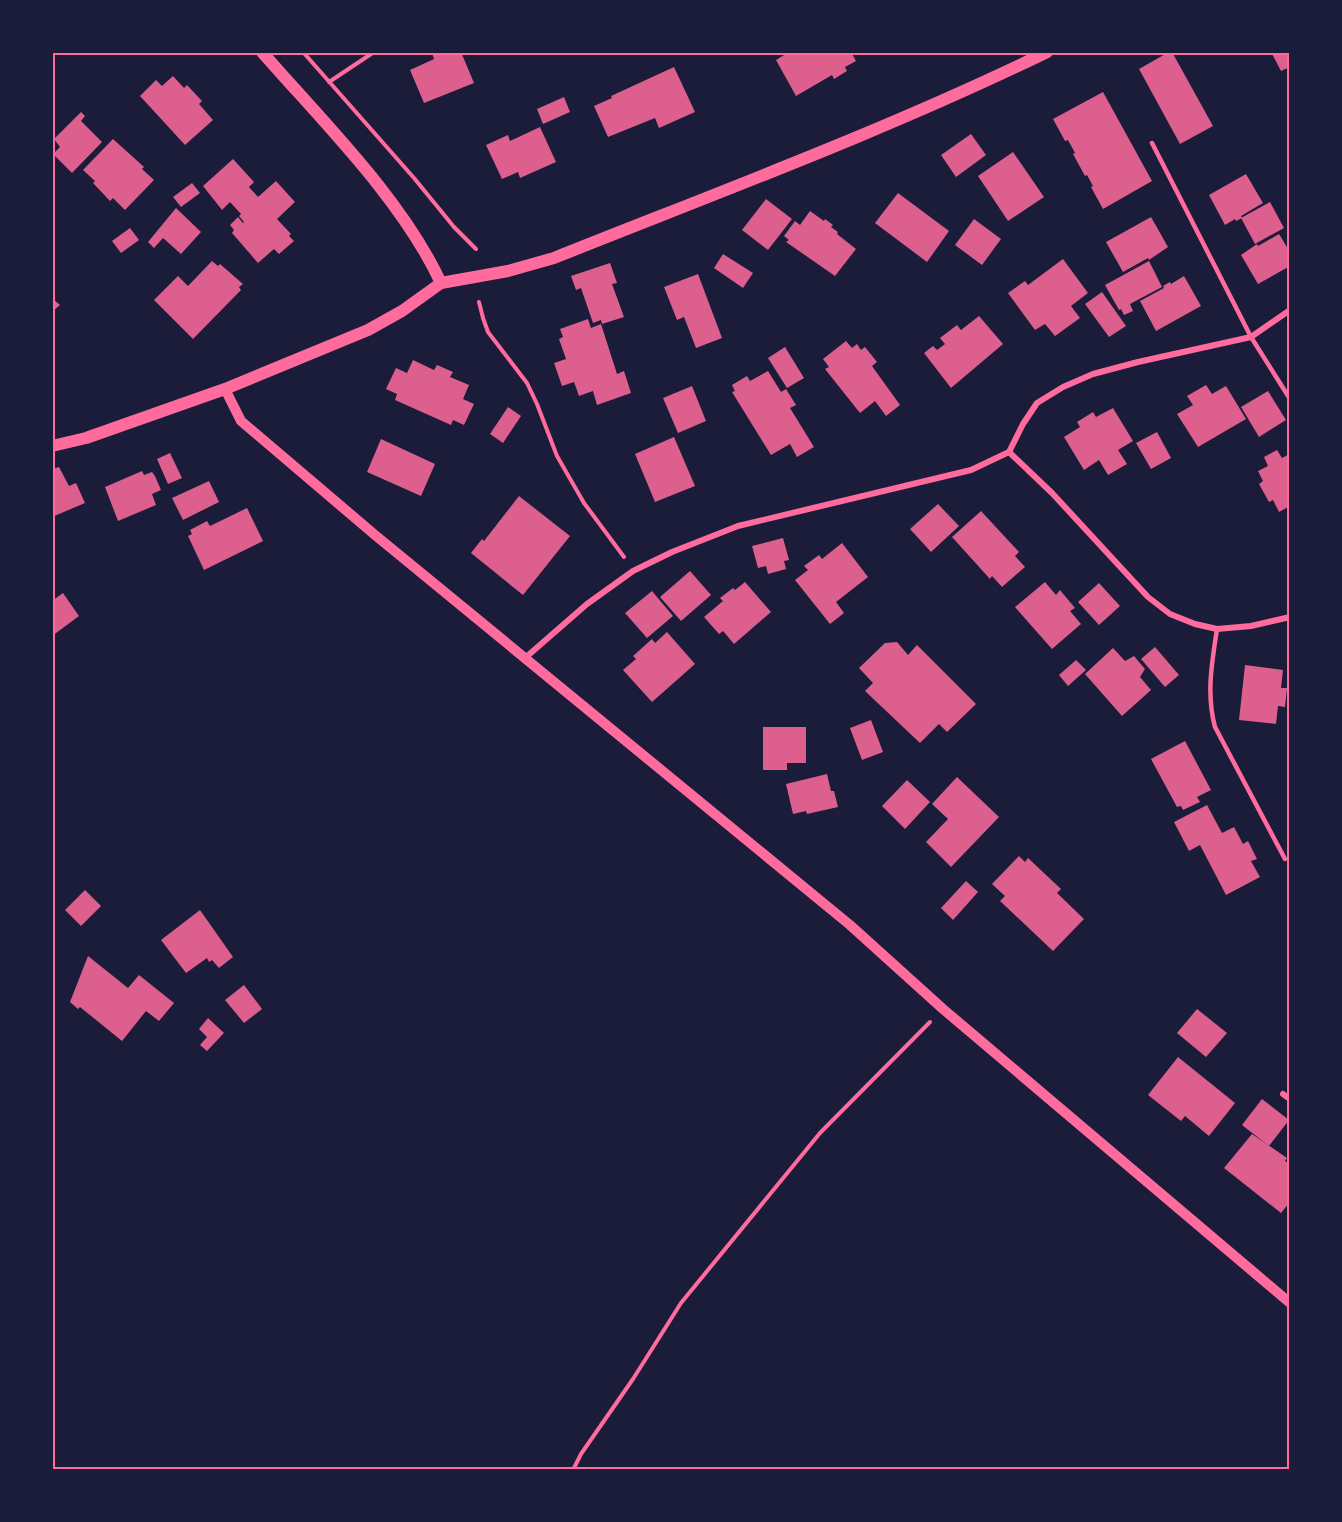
<svg xmlns="http://www.w3.org/2000/svg" width="1342" height="1522" viewBox="0 0 1342 1522" font-family="'Exo 2',sans-serif">
  <style>
    .building { fill: #dd5f8e }
    .lines { fill: none; stroke-linecap: round; stroke-linejoin: round }
    .path { stroke: #ff6b9d; stroke-width: 4 }
    .service { stroke: #ff6b9d; stroke-width: 4.5 }
    .minor { stroke: #ff6b9d; stroke-width: 6 }
    .tertiary { stroke: #ff6b9d; stroke-width: 10 }
    .secondary { stroke: #ff6b9d; stroke-width: 12 }
    .neatline { fill: none; stroke: #ff6b9d; stroke-width: 2 }
  </style>
  <rect width="100%" height="100%" fill="#1b1b3a"/>
  <!-- building -->
  <g class="building">
    <polygon points="434,52 461,52 474,83 424,103 410,70 434,59 432,53"/>
    <polygon points="789,52 851,52 856,61 845,67 847,71 834,79 832,75 796,96 776,60"/>
    <polygon points="1169,52 1172,52 1213,126 1180,144 1139,69"/>
    <polygon points="1271,52 1290,52 1290,67 1281,71"/>
    <polygon points="674,67 695,112 659,128 655,118 608,137 594,106 612,98 611,96"/>
    <polygon points="173,76 184,88 187,85 202,101 199,104 213,120 185,145 140,96 156,80 162,86"/>
    <polygon points="1103,92 1152,181 1103,209 1091,187 1093,186 1087,175 1085,176 1073,154 1075,153 1068,140 1065,141 1053,119"/>
    <polygon points="564,97 570,112 543,124 537,109"/>
    <polygon points="81,112 85,116 81,121 102,142 72,173 53,154 60,147 54,139"/>
    <polygon points="540,127 556,162 520,178 518,172 502,179 486,145 508,135 510,141"/>
    <polygon points="971,134 986,155 956,177 941,155"/>
    <polygon points="113,139 144,167 142,169 154,180 125,210 113,198 110,201 93,183 95,181 83,170"/>
    <polygon points="1013,152 1044,197 1008,221 978,176"/>
    <polygon points="233,159 254,182 249,187 258,197 276,181 295,202 277,219 291,234 289,236 294,241 279,254 274,249 258,263 232,233 234,230 230,225 238,217 243,223 244,222 239,216 241,214 230,202 222,210 203,186"/>
    <polygon points="1246,174 1263,203 1241,216 1242,218 1236,221 1235,219 1225,225 1209,195"/>
    <polygon points="192,183 200,193 181,207 173,197"/>
    <polygon points="898,193 949,231 927,262 875,223"/>
    <polygon points="766,199 792,219 768,250 742,230"/>
    <polygon points="1270,202 1284,228 1255,244 1241,218"/>
    <polygon points="176,208 201,232 181,254 163,238 154,248 148,242"/>
    <polygon points="810,211 824,221 825,219 833,225 831,227 838,232 837,234 856,249 835,276 786,242 789,240 784,236 795,221 800,225"/>
    <polygon points="1151,217 1168,247 1149,260 1148,258 1123,272 1106,242"/>
    <polygon points="974,219 1001,239 982,265 955,245"/>
    <polygon points="130,228 139,240 121,253 112,241"/>
    <polygon points="1279,234 1290,252 1290,266 1258,284 1241,255 1257,244 1258,246"/>
    <polygon points="723,254 753,273 743,288 714,268"/>
    <polygon points="1063,259 1088,293 1071,306 1080,318 1055,336 1045,324 1035,330 1008,293 1025,281 1028,285"/>
    <polygon points="212,261 218,266 220,264 243,284 239,287 241,290 193,339 154,300 178,276 188,286"/>
    <polygon points="1149,261 1162,287 1130,304 1133,311 1124,315 1121,309 1119,310 1105,285"/>
    <polygon points="610,263 617,283 612,284 624,317 602,324 601,320 593,323 581,288 576,290 571,276"/>
    <polygon points="698,274 722,338 696,348 684,317 677,320 664,287"/>
    <polygon points="1184,276 1201,306 1156,331 1140,301 1164,288 1163,286 1170,282 1171,284"/>
    <polygon points="1102,292 1126,326 1109,337 1085,304"/>
    <polygon points="52,298 60,305 52,312"/>
    <polygon points="979,316 1003,344 951,388 924,353 933,346 937,350 945,344 940,338 957,325 961,330"/>
    <polygon points="588,319 591,328 601,324 617,374 624,371 631,393 597,405 593,391 579,396 574,382 562,386 554,363 566,359 559,339 563,337 560,329"/>
    <polygon points="846,341 852,348 857,344 861,350 865,347 877,362 872,366 900,405 886,416 875,401 860,413 825,369 829,367 823,359"/>
    <polygon points="785,347 804,378 787,388 768,358"/>
    <polygon points="413,360 434,370 437,365 453,372 450,377 469,385 463,399 474,404 464,425 453,420 451,425 395,400 397,394 386,389 396,368 407,373"/>
    <polygon points="768,371 781,392 786,389 796,405 790,408 814,447 797,457 790,444 771,455 732,392 735,391 732,385 747,376 750,381"/>
    <polygon points="1206,385 1212,394 1226,386 1246,419 1198,447 1177,414 1193,405 1187,396"/>
    <polygon points="692,386 706,421 678,433 663,398"/>
    <polygon points="1268,391 1286,420 1259,437 1241,407"/>
    <polygon points="508,407 521,416 503,443 490,434"/>
    <polygon points="1113,408 1133,441 1118,450 1127,464 1108,475 1099,460 1084,470 1064,437 1080,427 1077,422 1093,412 1096,417"/>
    <polygon points="1157,432 1171,458 1151,469 1136,443"/>
    <polygon points="674,437 695,486 655,502 635,454"/>
    <polygon points="381,439 435,464 421,496 367,472"/>
    <polygon points="1277,450 1282,458 1290,454 1290,506 1279,512 1273,500 1269,502 1259,484 1263,481 1258,471 1268,466 1264,457"/>
    <polygon points="170,453 182,478 168,484 157,459"/>
    <polygon points="59,467 69,486 76,483 85,503 52,517 52,469"/>
    <polygon points="142,471 144,475 152,472 155,476 161,490 152,494 156,505 118,521 105,487"/>
    <polygon points="209,481 219,502 183,520 172,498"/>
    <polygon points="519,496 570,536 523,595 471,553 482,539 484,541"/>
    <polygon points="938,504 959,526 931,552 910,529"/>
    <polygon points="247,508 263,541 204,570 188,536 192,534 190,530 207,521 210,526"/>
    <polygon points="981,511 1019,552 1015,556 1025,567 1002,587 992,576 990,579 952,537"/>
    <polygon points="783,538 789,560 784,561 786,569 768,574 766,566 758,568 752,546"/>
    <polygon points="842,543 868,577 836,602 844,613 830,624 795,580 808,570 804,566 819,555 822,559"/>
    <polygon points="690,571 711,595 681,621 660,597"/>
    <polygon points="745,582 771,612 734,644 723,631 719,634 704,617 723,601 720,598 733,588 735,590"/>
    <polygon points="1045,582 1056,595 1060,590 1075,608 1070,611 1081,624 1052,649 1015,607"/>
    <polygon points="1099,583 1120,606 1099,625 1078,602"/>
    <polygon points="652,591 673,616 647,638 625,613"/>
    <polygon points="63,593 79,616 52,636 52,601"/>
    <polygon points="667,632 695,664 652,702 623,670 636,659 633,656 652,639 655,643"/>
    <polygon points="897,642 908,655 917,645 976,704 947,732 939,724 920,743 865,691 873,683 859,668 885,643"/>
    <polygon points="1155,647 1179,675 1165,687 1141,659"/>
    <polygon points="1113,648 1125,661 1134,656 1145,669 1140,677 1151,690 1122,716 1085,674"/>
    <polygon points="1076,660 1086,670 1068,686 1059,675"/>
    <polygon points="1245,665 1283,670 1281,688 1287,688 1285,707 1278,706 1276,724 1239,720"/>
    <polygon points="871,720 883,752 862,760 850,728"/>
    <polygon points="763,727 806,727 806,763 787,763 787,770 763,770"/>
    <polygon points="1185,741 1211,790 1197,797 1200,802 1183,810 1181,806 1177,807 1151,759"/>
    <polygon points="827,774 831,791 834,791 838,807 807,814 806,811 793,814 786,784"/>
    <polygon points="957,777 999,817 951,867 926,842 948,819 932,804"/>
    <polygon points="907,780 930,802 905,829 882,806"/>
    <polygon points="1207,805 1222,833 1234,827 1243,844 1248,841 1257,859 1251,861 1260,877 1226,895 1200,845 1189,851 1174,822"/>
    <polygon points="1019,856 1025,862 1028,858 1061,889 1057,893 1084,919 1053,951 1000,901 1005,896 992,884"/>
    <polygon points="966,881 978,892 953,920 941,908"/>
    <polygon points="85,890 101,906 81,926 65,910"/>
    <polygon points="200,910 233,957 219,968 212,960 209,962 207,958 186,973 161,940"/>
    <polygon points="88,956 128,988 139,975 174,1003 159,1021 146,1011 122,1041 80,1007 78,1009 70,1002"/>
    <polygon points="244,985 262,1009 244,1023 225,1000"/>
    <polygon points="1197,1009 1227,1033 1206,1057 1177,1033"/>
    <polygon points="208,1018 224,1033 207,1051 200,1045 207,1037 199,1029"/>
    <polygon points="1178,1057 1235,1103 1209,1136 1185,1116 1181,1121 1148,1095"/>
    <polygon points="1262,1099 1289,1120 1269,1146 1242,1125"/>
    <polygon points="1252,1134 1287,1158 1285,1161 1290,1164 1290,1202 1281,1213 1224,1168"/>
  </g>
  <g class="lines">
    <!-- path -->
    <g class="path">
      <polyline points="303,52 414,178 454,227 476,249"/>
      <polyline points="329,82 374,52"/>
      <polyline points="479,302 483,318 488,332 527,383 537,404 557,456 584,503 624,557"/>
      <polyline points="573,1470 581,1454 633,1379 681,1303 820,1133 930,1022"/>
    </g>
    <!-- service -->
    <g class="service">
      <polyline points="1152,143 1251,337 1290,399"/>
      <path d="M1217,629C1212,662 1206,694 1215,727L1285,859"/>
    </g>
    <!-- minor -->
    <g class="minor">
      <polyline points="1009,452 1052,493 1148,597 1170,614 1195,624 1217,629 1251,626 1290,617"/>
      <polyline points="525,658 587,604 633,571 672,552 738,526 971,470 1009,452 1023,424 1037,403 1063,387 1093,374 1138,362 1251,337 1290,310"/>
      <polyline points="1283,1094 1290,1099"/>
    </g>
    <!-- tertiary -->
    <polyline class="tertiary" points="225,389 241,421 375,535 850,925 943,1009 1290,1303"/>
    <!-- secondary -->
    <g class="secondary">
      <path d="M262,52C323,122 402,199 441,283"/>
      <path d="M52,446L86,438L225,389L368,330L402,311L441,283L508,271L554,258C719,192 887,130 1047,52"/>
    </g>
  </g>
  <!-- border -->
  <rect width="1342" height="1522" fill="none" stroke="#1b1b3a" stroke-width="108"/>
  <rect x="54" y="54" width="1234" height="1414" class="neatline"/>
</svg>
